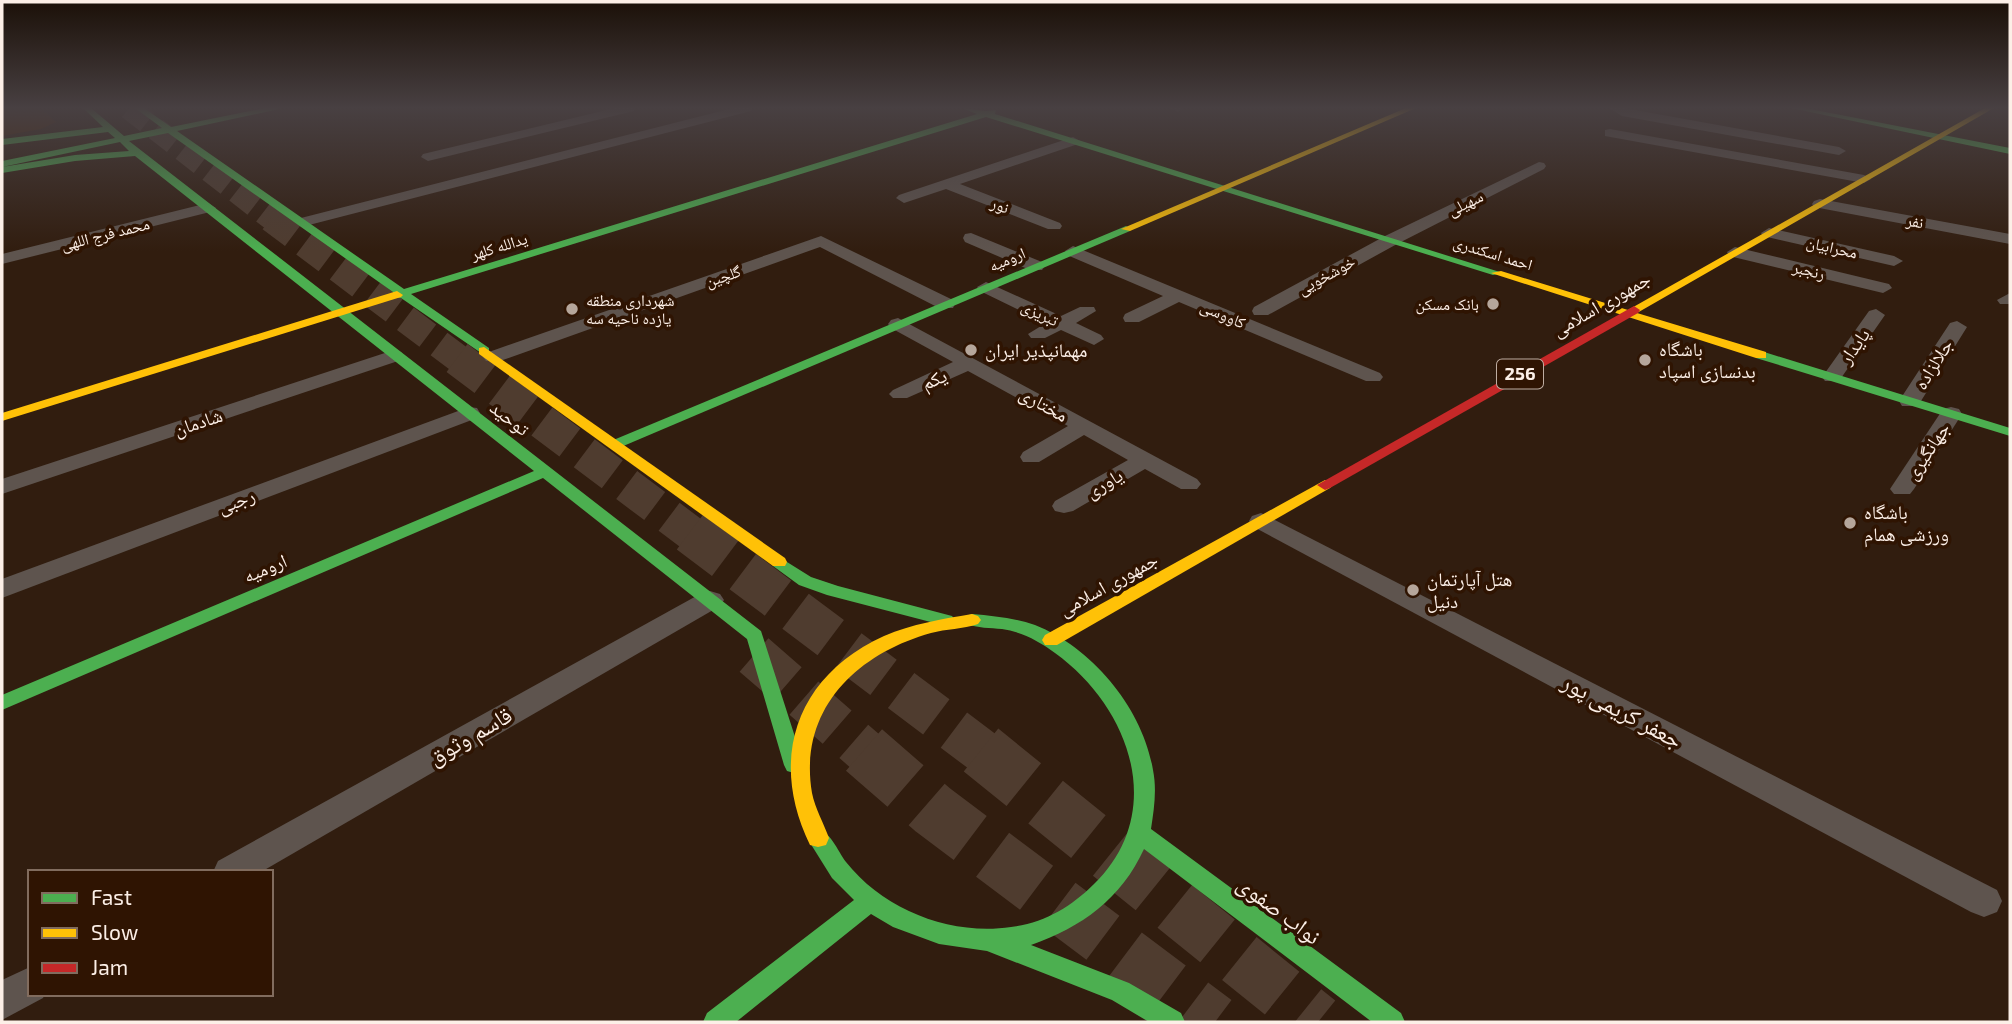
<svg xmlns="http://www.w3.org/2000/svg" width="2012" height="1024" viewBox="0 0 2012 1024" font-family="'Exo 2','Noto Naskh Arabic',sans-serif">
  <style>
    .built { fill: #482002 }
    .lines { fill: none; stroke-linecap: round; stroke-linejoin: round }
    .highway-tunnel-far4 { stroke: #4f3c2f; stroke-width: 23; stroke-dasharray: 23 11; stroke-linecap: butt }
    .highway-tunnel-far3 { stroke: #4f3c2f; stroke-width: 28; stroke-dasharray: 28 14; stroke-linecap: butt }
    .highway-tunnel-far2 { stroke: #4f3c2f; stroke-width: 35; stroke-dasharray: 35 18; stroke-linecap: butt }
    .highway-tunnel-far1 { stroke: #4f3c2f; stroke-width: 44; stroke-dasharray: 44 22; stroke-linecap: butt }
    .highway-tunnel { stroke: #4f3c2f; stroke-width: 55; stroke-dasharray: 55 28; stroke-linecap: butt }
    .street { fill: #5e544e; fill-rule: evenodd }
    .fast { fill: #4caf50; fill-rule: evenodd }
    .slow { fill: #ffc107; fill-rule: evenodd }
    .jam { fill: #c62828; fill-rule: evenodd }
    .poi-dot { fill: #b5a69b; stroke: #2f1402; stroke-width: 2.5 }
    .labels { text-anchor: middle; stroke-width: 7; stroke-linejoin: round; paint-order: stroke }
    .far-street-label { font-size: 16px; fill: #fcefe7; stroke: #2f1402 }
    .far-poi-label { font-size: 16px; fill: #fcefe7; stroke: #2f1402; text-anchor: start }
    .shield { fill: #2f1402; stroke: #beada2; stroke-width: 2 }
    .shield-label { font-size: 18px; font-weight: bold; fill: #fcefe7 }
    .street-label { font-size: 19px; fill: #fcefe7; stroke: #2f1402 }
    .poi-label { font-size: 19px; fill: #fcefe7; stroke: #2f1402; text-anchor: start }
    .near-street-label { font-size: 23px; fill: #fcefe7; stroke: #2f1402 }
  </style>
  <rect width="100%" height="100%" fill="#311d0f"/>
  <!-- built -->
  <polygon class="built" points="2,108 40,108 56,122 41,129 2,136"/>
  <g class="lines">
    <!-- highway-tunnel-far4 -->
    <polyline class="highway-tunnel-far4" points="129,108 273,220"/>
    <!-- highway-tunnel-far3 -->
    <polyline class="highway-tunnel-far3" points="271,218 459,359"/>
    <!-- highway-tunnel-far2 -->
    <polyline class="highway-tunnel-far2" points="457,358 692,534"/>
    <!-- highway-tunnel-far1 -->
    <g class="highway-tunnel-far1">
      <polyline points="690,532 983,752"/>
      <polyline points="754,655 866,752"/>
    </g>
    <!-- highway-tunnel -->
    <g class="highway-tunnel">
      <polyline points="864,750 933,810 1215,1022"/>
      <polyline points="981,750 1318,1022"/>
    </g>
    <!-- street -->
    <g class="street">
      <polygon points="615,108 635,108 634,111 428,161 421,157 423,154"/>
      <polygon points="733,108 752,108 751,111 309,225 303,227 295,222 297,219"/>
      <polygon points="1170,108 1184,108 1178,112"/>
      <polygon points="1609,108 1624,108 1839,147 1846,151 1839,155 1622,116"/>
      <polygon points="1610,129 1864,175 1871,179 1864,183 1605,136 1605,130"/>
      <polygon points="1073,137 1080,141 1078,144 960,184 1060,223 1062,226 1060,229 1048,229 946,189 904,203 896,198 899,195"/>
      <polygon points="1539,162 1544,163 1546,166 1544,169 1397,244 1268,315 1254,315 1252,311 1254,307 1385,236"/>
      <polygon points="1820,199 2010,234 2010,244 1814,207 1812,204 1814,201"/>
      <polygon points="208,203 216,208 214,211 2,264 2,254"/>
      <polygon points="1769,228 1894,256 1903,261 1894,266 1763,236 1761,233"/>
      <polygon points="971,233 1042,262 1045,266 1042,270 1030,270 965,242 963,238 965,234"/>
      <polygon points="821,236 953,300 955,304 953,308 939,308 820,247 500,361 486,361 483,357 486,353"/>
      <polygon points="1073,246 1380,373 1383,377 1380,381 1366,381 1179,302 1139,322 1125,322 1123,318 1125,314 1163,296 1067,255 1065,251"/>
      <polygon points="1735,247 1889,284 1892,288 1883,293 1729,256 1727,252"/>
      <polygon points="986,282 1061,316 1080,307 1094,307 1096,311 1076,323 1101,335 1104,339 1094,345 1061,330 1045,338 1031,338 1028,334 1046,323 980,291 977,287"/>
      <polygon points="2010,293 2010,304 2000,304 1997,300"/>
      <polygon points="1876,309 1885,315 1839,381 1825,381 1822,377 1825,373 1869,311"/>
      <polygon points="898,318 1197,479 1201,484 1197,489 1181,489 1145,469 1073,511 1064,513 1055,511 1052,506 1055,501 1128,460 1084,435 1039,462 1023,462 1020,457 1023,452 1068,426 968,371 907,398 893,398 889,394 893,390 953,362 891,328 888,324 891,320"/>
      <polygon points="1957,321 1967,327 1921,401 1918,406 1902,406 1899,401 1950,323"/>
      <polygon points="394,350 401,352 404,356 401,360 2,494 2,479"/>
      <polygon points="469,407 477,408 480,413 477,418 2,598 2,579"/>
      <polygon points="1951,407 1959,409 1962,414 1914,489 1910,494 1894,494 1890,489 1943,409"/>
      <polygon points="1261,513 1997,890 2002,901 1997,912 1984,917 1971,912 1252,526 1249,521 1252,516"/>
      <polygon points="710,591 720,594 724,600 720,606 261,872 213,872 218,861 700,594"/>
      <polygon points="30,967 30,994 45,994 43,998 2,1020 2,980"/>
    </g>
    <!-- fast -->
    <g class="fast">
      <polygon points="83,108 91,108 124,136 162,128 135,108 144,108 171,127 265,108 279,108 275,110 177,131 404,289 977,114 962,108 986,111 996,110 995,114 1503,273 1493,275 986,117 411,294 489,348 489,354 484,355 401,298 393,297 393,292 168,133 129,141 761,631 804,765 801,771 794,773 787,771 784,765 747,639 543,478 2,710 2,695 534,471 135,156 75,161 2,173 2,167 75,155 129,151 120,142 2,167 2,161 115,138 108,132 2,145 2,139 103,127"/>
      <polygon points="1791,108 1805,108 2010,148 2010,154"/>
      <polygon points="1126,226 1131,229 1130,231 621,447 616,448 609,444 611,441"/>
      <polygon points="1761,351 2010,428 2010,436 1756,358 1756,352"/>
      <polygon points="779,557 811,577 838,586 952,616 955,620 952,624 946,626 827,595 799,585 773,566 771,562 773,558"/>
      <path d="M972,614C994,616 1015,618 1035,625C1093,648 1143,709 1153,770C1157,790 1154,809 1151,829L1401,1013L1405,1022H1372L1144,849C1121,899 1082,927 1031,945L1129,983L1181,1013L1185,1022H1149L1112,1000L987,951L939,944L893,927L871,914L736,1022H703L707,1013L854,900L832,878L807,838L810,831C829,825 836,849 846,862C884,910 951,936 1011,927C1044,923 1071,907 1094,884C1168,812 1130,707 1055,653C1039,641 1022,632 1002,629C990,628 978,628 966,624L963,620L966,616Z"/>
    </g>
    <!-- slow -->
    <g class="slow">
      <polygon points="1406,108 1416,108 1130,231 1121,229"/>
      <polygon points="1985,108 1994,108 1637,313 1766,352 1766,358 1756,358 1491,273 1501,271 1628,310"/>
      <polygon points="397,291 403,295 401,297 2,421 2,413"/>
      <polygon points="484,347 785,558 787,562 785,566 773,566 479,354 479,348"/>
      <polygon points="1325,480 1333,485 1330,488 1057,645 1045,645 1042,640 1045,635"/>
      <path d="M972,614L978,616L981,620L978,624C963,629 946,629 931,633C856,654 798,710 812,793C815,808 824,824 829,838L826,845L818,847L810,845C768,759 796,676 884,636C912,624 942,619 972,614Z"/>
    </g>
    <!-- jam -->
    <polygon class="jam" points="1634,306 1640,310 1638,313 1330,488 1325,490 1317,485"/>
  </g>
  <!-- sky -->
  <linearGradient id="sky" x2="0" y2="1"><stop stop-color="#1b1008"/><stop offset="0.43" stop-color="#484042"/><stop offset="1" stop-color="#484042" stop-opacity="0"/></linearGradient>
  <rect width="2012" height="251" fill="url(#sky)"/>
  <!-- markers -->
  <g class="poi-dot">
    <circle cx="1493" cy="304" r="7"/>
    <circle cx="572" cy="309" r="7"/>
    <circle cx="971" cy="350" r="7"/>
    <circle cx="1645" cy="360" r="7"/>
    <circle cx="1850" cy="523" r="7"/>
    <circle cx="1413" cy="590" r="7"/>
  </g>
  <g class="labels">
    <!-- far-street labels -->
    <g class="far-street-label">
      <text transform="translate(1465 203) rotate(-26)" y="6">سهیلی</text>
      <text transform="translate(1000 205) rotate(21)" y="6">نور</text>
      <text transform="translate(1915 221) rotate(10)" y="6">نفر</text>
      <text transform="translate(105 234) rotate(-14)" y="6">محمد فرج اللهی</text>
      <text transform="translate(499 246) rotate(-17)" y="6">یدالله کلهر</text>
      <text transform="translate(1832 247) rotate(13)" y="6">محرابیان</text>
      <text transform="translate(1493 253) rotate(17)" y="6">احمد اسکندری</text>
      <text transform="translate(1007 259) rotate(-23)" y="6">ارومیه</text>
      <text transform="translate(1809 270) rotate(14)" y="6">رنجبر</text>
      <text transform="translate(1326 275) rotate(-29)" y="6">خوشخویی</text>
      <text transform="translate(723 276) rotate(-19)" y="6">گلچین</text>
      <text transform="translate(1040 313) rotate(25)" y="6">تبریزی</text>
      <text transform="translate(1223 314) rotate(23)" y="6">کاووسی</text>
    </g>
    <!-- far-poi labels -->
    <g class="far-poi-label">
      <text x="586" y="306">شهرداری منطقه<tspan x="586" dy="18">یازده ناحیه سه</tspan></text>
      <text x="1479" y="310" text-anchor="end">بانک مسکن</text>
    </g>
    <!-- shield labels -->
    <rect class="shield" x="1497" y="359.5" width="46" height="29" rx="5"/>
    <g class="shield-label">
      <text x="1520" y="380">256</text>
    </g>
    <!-- street labels -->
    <g class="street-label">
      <text transform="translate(1601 304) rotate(-30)" y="7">جمهوری اسلامی</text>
      <text transform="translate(1854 346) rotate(-55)" y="7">پایدار</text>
      <text transform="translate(1933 364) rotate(-58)" y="7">جلالزاده</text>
      <text transform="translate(934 379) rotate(-24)" y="7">یکم</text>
      <text transform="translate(1044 404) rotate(29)" y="7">مختاری</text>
      <text transform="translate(510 418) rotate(38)" y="7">توحید</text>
      <text transform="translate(198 422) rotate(-18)" y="7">شادمان</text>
      <text transform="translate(1927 451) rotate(-56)" y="7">جهانگیری</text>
      <text transform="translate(1104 483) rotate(-30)" y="7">یاوری</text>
      <text transform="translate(236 501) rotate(-21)" y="7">رجبی</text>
      <text transform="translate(265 568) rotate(-23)" y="7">ارومیه</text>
      <text transform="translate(1108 584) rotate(-29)" y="7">جمهوری اسلامی</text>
    </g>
    <!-- poi labels -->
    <g class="poi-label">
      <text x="1659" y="356">باشگاه<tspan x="1659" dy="22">بدنسازی اسپاد</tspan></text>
      <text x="985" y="357">مهمانپذیر ایران</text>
      <text x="1864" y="519">باشگاه<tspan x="1864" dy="22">ورزشی همام</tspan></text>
      <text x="1427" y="586">هتل آپارتمان<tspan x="1427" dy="22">دنیل</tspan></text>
    </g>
    <!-- near-street labels -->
    <g class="near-street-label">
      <text transform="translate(1622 711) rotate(28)" y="8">جعفر کریمی پور</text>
      <text transform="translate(470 736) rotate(-30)" y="8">قاسم وثوق</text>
      <text transform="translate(1279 910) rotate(37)" y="8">نواب صفوی</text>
    </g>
  </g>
  <!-- border -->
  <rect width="2012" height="1024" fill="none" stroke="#fcefe7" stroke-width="7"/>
  <!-- legend -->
  <rect x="28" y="870" width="245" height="126" fill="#2f1402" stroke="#816c5e" stroke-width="2"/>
  <rect x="42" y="893" width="35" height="10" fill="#4caf50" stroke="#816c5e" stroke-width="2"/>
  <text x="91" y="905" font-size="21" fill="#fcefe7">Fast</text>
  <rect x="42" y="928" width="35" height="10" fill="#ffc107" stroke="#816c5e" stroke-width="2"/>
  <text x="91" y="940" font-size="21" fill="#fcefe7">Slow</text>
  <rect x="42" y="963" width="35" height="10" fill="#c62828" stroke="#816c5e" stroke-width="2"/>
  <text x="91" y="975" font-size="21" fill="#fcefe7">Jam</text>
</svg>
